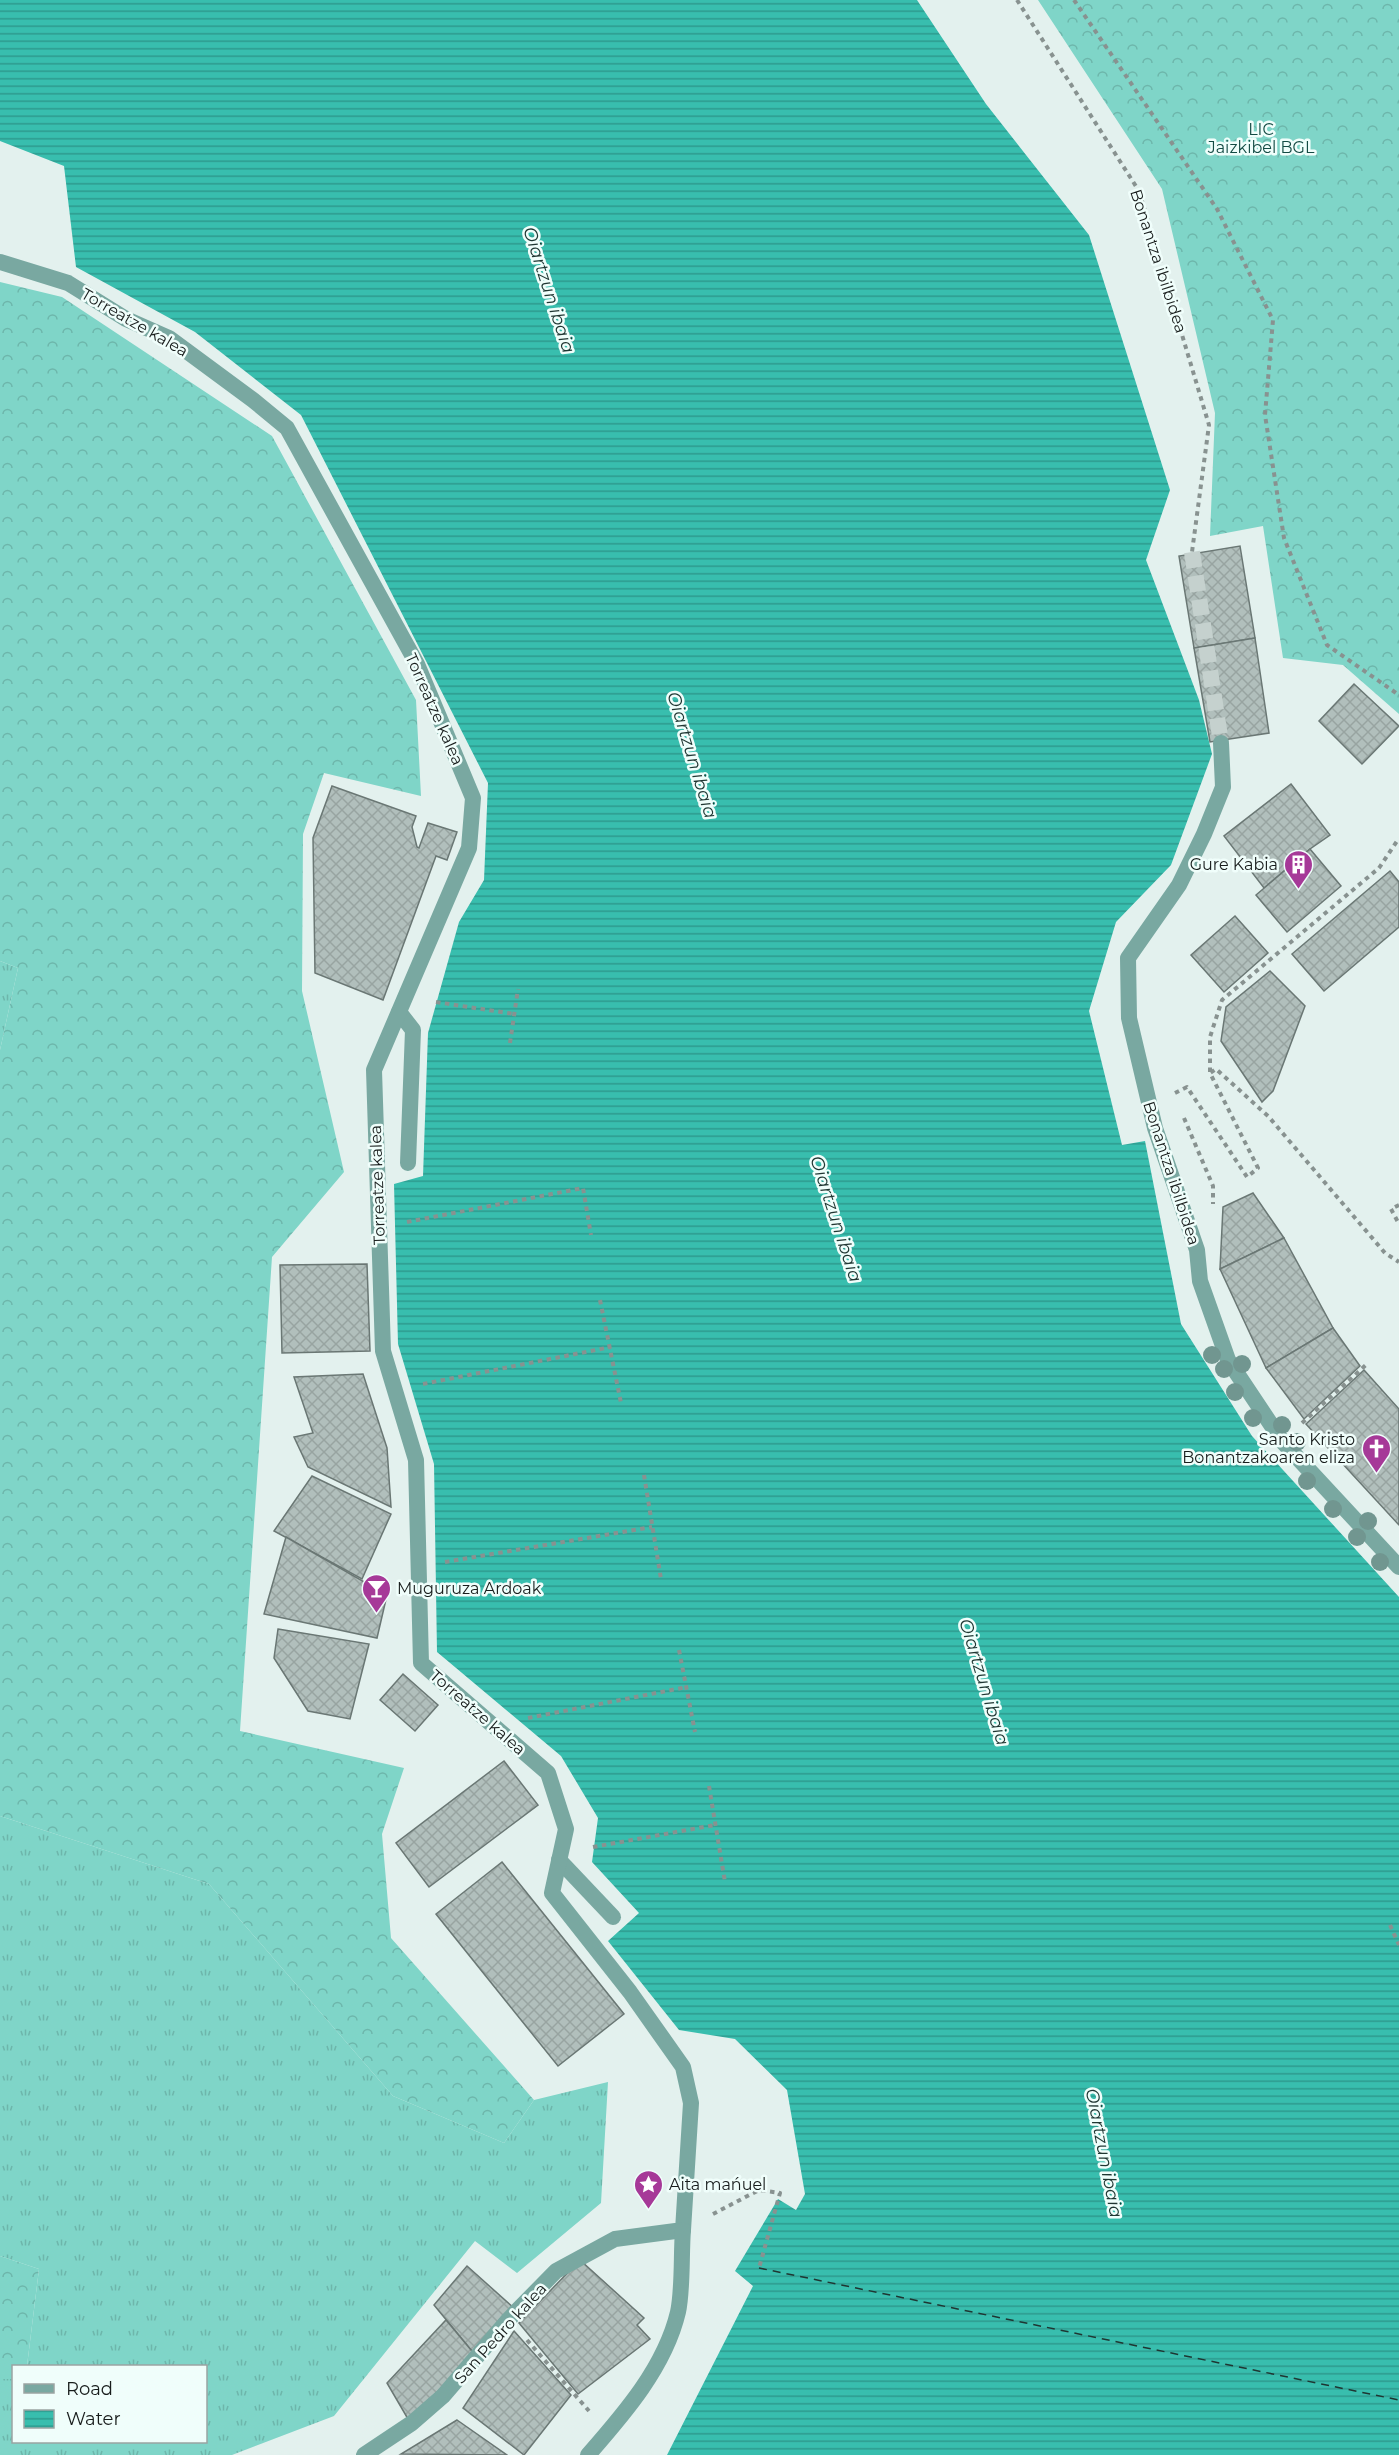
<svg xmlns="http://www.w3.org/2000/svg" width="1399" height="2455" viewBox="0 0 1399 2455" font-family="Montserrat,sans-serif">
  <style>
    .grass { fill: url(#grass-tufts) }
    .forest { fill: url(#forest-crowns) }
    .water { fill: url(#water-rules) }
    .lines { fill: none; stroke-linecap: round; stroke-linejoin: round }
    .ferry { stroke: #1f3632; stroke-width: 1.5; stroke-dasharray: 8 6; stroke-linecap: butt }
    .building { fill: url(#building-cross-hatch); stroke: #6a7774; stroke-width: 1.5 }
    .minor-tunnel { stroke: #c5d1ce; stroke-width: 16; stroke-dasharray: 16 8; stroke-linecap: butt }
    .path { stroke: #889290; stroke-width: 4; stroke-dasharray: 4.5 4.5; stroke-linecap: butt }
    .service { stroke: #79a8a1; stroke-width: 16 }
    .pedestrian { stroke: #79a8a1; stroke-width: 16 }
    .minor { stroke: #79a8a1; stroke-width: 16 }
    .tree { fill: #719690 }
    .labels { text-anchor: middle; stroke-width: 5; stroke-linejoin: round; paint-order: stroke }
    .park-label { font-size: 16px; fill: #134b44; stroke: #f0fefb }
    .street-label { font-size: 16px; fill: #181d1c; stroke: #f0fefb }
    .poi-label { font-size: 16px; fill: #181d1c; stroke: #f0fefb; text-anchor: end }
    .water-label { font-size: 18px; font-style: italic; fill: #1f3632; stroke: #f0fefb }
  </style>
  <defs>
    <pattern id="grass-tufts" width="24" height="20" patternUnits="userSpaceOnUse" patternTransform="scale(1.5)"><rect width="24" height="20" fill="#7fd5c8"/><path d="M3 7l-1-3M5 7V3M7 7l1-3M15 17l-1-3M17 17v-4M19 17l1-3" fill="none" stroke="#6db6ab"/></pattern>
    <pattern id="forest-crowns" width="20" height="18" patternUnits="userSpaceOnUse" patternTransform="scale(1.5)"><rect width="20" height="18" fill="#7fd5c8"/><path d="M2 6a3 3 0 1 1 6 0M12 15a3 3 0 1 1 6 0" fill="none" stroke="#6db6ab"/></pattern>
    <pattern id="water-rules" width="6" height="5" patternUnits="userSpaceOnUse" patternTransform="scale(1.5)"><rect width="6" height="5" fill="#38beae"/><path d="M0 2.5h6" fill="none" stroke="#2e9a8d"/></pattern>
    <pattern id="building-cross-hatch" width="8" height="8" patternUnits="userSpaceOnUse" patternTransform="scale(1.5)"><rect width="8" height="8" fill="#b1bfbc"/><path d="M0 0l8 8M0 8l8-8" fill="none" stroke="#98a4a1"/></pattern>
  </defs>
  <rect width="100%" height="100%" fill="#e3f1ee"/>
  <!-- grass -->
  <g class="grass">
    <polygon points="0,961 18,968 0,1050"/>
    <polygon points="0,1816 209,1884 393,2096 504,2143 534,2100 608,2082 601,2203 517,2273 475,2241 334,2416 232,2455 0,2455 0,2379 13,2379 14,2442 206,2442 206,2366 27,2366 39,2269 0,2256"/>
  </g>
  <!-- forest -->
  <g class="forest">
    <polygon points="1038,0 1399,0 1399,714 1343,665 1283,658 1263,526 1210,536 1215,413 1162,189"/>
    <polygon points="0,282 62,297 272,436 416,700 421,796 324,773 303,834 302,991 344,1172 272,1257 240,1731 404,1768 382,1834 391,1938 534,2100 504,2143 393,2096 209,1884 0,1816 0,1050 18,968 0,961"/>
    <polygon points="0,2256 39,2269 27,2366 14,2366 13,2379 0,2379"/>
  </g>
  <!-- water -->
  <polygon class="water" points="0,0 917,0 986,104 1089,235 1170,490 1146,560 1199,700 1212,754 1171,865 1116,922 1089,1011 1122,1145 1145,1141 1181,1324 1252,1436 1399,1597 1399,2455 667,2455 753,2286 735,2271 778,2199 796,2210 805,2194 787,2090 735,2039 679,2030 608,1941 639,1913 592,1862 598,1818 561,1756 437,1652 434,1464 398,1344 394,1184 423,1176 428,1033 459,922 484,880 488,783 301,415 195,332 76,267 64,166 0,141"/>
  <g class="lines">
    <!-- ferry -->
    <polyline class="ferry" points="759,2268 1399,2400"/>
  </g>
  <!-- building -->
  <g class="building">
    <polygon points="1240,546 1255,638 1194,648 1179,556"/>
    <polygon points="1255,638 1269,733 1210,742 1194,648"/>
    <polygon points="1354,684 1399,726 1362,764 1319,721"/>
    <polygon points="1291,784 1330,835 1310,849 1264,888 1224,836"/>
    <polygon points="332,786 416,816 412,827 417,847 419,848 428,823 457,832 447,860 436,856 383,1000 315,973 313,838"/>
    <polygon points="1310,849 1341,886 1287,932 1256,895"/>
    <polygon points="1390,871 1399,882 1399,927 1324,991 1292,954"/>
    <polygon points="1235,916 1268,953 1224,992 1191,955"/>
    <polygon points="1270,971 1305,1006 1273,1091 1262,1102 1221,1041 1226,1007"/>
    <polygon points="1253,1193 1284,1238 1220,1269 1223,1207"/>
    <polygon points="1284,1238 1333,1328 1266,1368 1220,1269"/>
    <polygon points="367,1264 370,1351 282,1353 280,1265"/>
    <polygon points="1333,1328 1360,1366 1304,1419 1266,1368"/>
    <polygon points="1364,1370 1399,1409 1399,1525 1306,1424"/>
    <polygon points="363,1374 387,1448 391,1507 308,1467 294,1437 313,1433 294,1377"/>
    <polygon points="312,1476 391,1514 362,1579 274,1531"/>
    <polygon points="286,1537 387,1595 377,1638 264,1614"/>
    <polygon points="278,1629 369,1644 350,1719 308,1711 274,1658"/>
    <polygon points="403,1674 438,1705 415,1731 380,1700"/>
    <polygon points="504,1761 538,1805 429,1887 396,1843"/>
    <polygon points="502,1862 624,2014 558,2066 436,1914"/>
    <polygon points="580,2260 644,2318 637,2325 650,2339 578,2394 519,2323"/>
    <polygon points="467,2266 515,2309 476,2356 434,2305"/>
    <polygon points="446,2320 476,2356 408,2419 387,2383"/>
    <polygon points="514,2331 571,2395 524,2455 463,2408"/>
    <polygon points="457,2420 507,2455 401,2454"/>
  </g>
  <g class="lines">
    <!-- minor-tunnel -->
    <polyline class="minor-tunnel" points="1192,552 1221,743"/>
    <!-- path -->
    <g class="path">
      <polyline points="1017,0 1139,191 1209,425 1192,552"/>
      <polyline points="1074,0 1217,209 1273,320 1265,415 1284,538 1327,645 1399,695"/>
      <polyline points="436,1002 514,1014"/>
      <polyline points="510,1043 518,989"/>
      <polyline points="1210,1072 1210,1037 1222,1000 1379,868 1399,838"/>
      <polyline points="1175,1093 1187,1087 1247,1177 1258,1168 1210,1073 1216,1069 1268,1116 1385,1253 1399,1262"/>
      <polyline points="1184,1118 1213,1186 1213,1204"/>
      <polyline points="1399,1205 1391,1209 1399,1224"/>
      <polyline points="407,1222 583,1188 591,1235"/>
      <polyline points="600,1300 621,1403"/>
      <polyline points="423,1384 611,1347"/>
      <polyline points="1302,1423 1367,1364"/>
      <polyline points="644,1475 661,1579"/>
      <polyline points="445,1562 652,1527"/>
      <polyline points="679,1650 695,1732"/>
      <polyline points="528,1718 687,1687"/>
      <polyline points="709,1786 725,1882"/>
      <polyline points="593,1847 715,1825"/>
      <polyline points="1390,1925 1399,1945"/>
      <polyline points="713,2214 759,2190 780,2193 759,2268"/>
      <polyline points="527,2340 589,2411"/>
    </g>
    <!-- service -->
    <g class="service">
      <polyline points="399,1012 413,1030 408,1163"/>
      <polyline points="559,1860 613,1917"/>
    </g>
    <!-- pedestrian -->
    <polyline class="pedestrian" points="0,262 68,283 126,319 169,338 253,400 287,428 417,664 473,798 469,848 374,1070 383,1351 416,1460 421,1663 548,1773 566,1829 552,1893 630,1992 683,2067 691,2103 683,2230 615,2239 556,2271 509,2319 443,2396 412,2423 364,2455"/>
    <!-- minor -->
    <g class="minor">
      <polyline points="1221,743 1223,787 1204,834 1179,885 1128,958 1129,1018 1155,1128 1197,1250 1200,1281 1228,1360 1282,1441 1399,1567"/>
      <path d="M588,2455C624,2414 665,2367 678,2312C683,2289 681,2254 683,2230"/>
    </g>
  </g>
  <!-- trees -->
  <g class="tree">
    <circle cx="1212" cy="1355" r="9"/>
    <circle cx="1242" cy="1364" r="9"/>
    <circle cx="1224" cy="1369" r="9"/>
    <circle cx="1235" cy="1392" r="9"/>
    <circle cx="1253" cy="1418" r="9"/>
    <circle cx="1282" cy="1425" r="9"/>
    <circle cx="1297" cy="1442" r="9"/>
    <circle cx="1307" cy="1481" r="9"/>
    <circle cx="1333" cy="1509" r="9"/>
    <circle cx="1368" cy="1521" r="9"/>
    <circle cx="1357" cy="1537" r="9"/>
    <circle cx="1380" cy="1562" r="9"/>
  </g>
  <!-- icons -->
  <defs>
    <symbol id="building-pin" viewBox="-11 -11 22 30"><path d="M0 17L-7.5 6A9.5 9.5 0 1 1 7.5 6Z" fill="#a63998" stroke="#f0fefb"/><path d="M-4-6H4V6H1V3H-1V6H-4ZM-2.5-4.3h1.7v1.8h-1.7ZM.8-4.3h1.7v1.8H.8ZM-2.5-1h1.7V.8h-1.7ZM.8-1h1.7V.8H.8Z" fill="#fff"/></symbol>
    <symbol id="church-pin" viewBox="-11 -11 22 30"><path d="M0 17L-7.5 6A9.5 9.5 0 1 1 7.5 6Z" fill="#a63998" stroke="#f0fefb"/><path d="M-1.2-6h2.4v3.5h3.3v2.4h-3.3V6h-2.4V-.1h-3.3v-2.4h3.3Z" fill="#fff"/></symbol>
    <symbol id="bar-pin" viewBox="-11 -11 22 30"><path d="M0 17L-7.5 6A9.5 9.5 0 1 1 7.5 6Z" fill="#a63998" stroke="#f0fefb"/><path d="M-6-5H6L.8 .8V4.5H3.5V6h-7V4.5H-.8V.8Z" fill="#fff"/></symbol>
    <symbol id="sight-pin" viewBox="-11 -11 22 30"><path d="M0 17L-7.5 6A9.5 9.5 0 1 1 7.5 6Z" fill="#a63998" stroke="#f0fefb"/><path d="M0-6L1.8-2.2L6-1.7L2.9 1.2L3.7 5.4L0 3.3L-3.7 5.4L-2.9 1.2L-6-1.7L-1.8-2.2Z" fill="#fff"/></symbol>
  </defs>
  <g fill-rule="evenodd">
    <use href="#building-pin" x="1282" y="848" width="33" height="45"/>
    <use href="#church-pin" x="1360" y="1432" width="33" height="45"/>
    <use href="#bar-pin" x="360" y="1572" width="33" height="45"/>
    <use href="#sight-pin" x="632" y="2168" width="33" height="45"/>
  </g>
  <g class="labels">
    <!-- park labels -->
    <g class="park-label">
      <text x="1261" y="135">LIC<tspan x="1261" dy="18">Jaizkibel BGL</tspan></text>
    </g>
    <!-- street labels -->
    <g class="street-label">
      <text transform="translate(1159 261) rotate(72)" y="6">Bonantza ibilbidea</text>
      <text transform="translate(135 322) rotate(30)" y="6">Torreatze kalea</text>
      <text transform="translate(435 709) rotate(66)" y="6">Torreatze kalea</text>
      <text transform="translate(1172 1173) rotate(72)" y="6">Bonantza ibilbidea</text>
      <text transform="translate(377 1185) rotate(-92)" y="6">Torreatze kalea</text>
      <text transform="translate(478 1712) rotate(41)" y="6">Torreatze kalea</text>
      <text transform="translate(500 2333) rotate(-48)" y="6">San Pedro kalea</text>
    </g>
    <!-- poi labels -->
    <g class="poi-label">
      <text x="1278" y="870">Gure Kabia</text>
      <text x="1355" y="1445">Santo Kristo<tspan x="1355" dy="18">Bonantzakoaren eliza</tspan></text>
      <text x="397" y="1594" text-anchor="start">Muguruza Ardoak</text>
      <text x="669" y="2190" text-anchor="start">Aita mańuel</text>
    </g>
    <!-- water labels -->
    <g class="water-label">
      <text transform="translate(549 290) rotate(72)" y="6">Oiartzun ibaia</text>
      <text transform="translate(692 755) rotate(73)" y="6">Oiartzun ibaia</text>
      <text transform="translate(836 1219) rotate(72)" y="6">Oiartzun ibaia</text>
      <text transform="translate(984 1682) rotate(73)" y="6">Oiartzun ibaia</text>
      <text transform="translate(1104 2153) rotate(79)" y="6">Oiartzun ibaia</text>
    </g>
  </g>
  <!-- legend -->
  <rect x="12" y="2365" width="195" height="78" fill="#f0fefb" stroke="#9aa4a2" stroke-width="1.5"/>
  <rect x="24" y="2384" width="30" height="9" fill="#79a8a1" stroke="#9aa4a2" stroke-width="1.5"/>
  <text x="66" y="2395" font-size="18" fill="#181d1c">Road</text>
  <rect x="24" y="2410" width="30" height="18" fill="url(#water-rules)" stroke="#9aa4a2" stroke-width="1.5"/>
  <text x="66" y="2425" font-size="18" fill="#181d1c">Water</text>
</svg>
